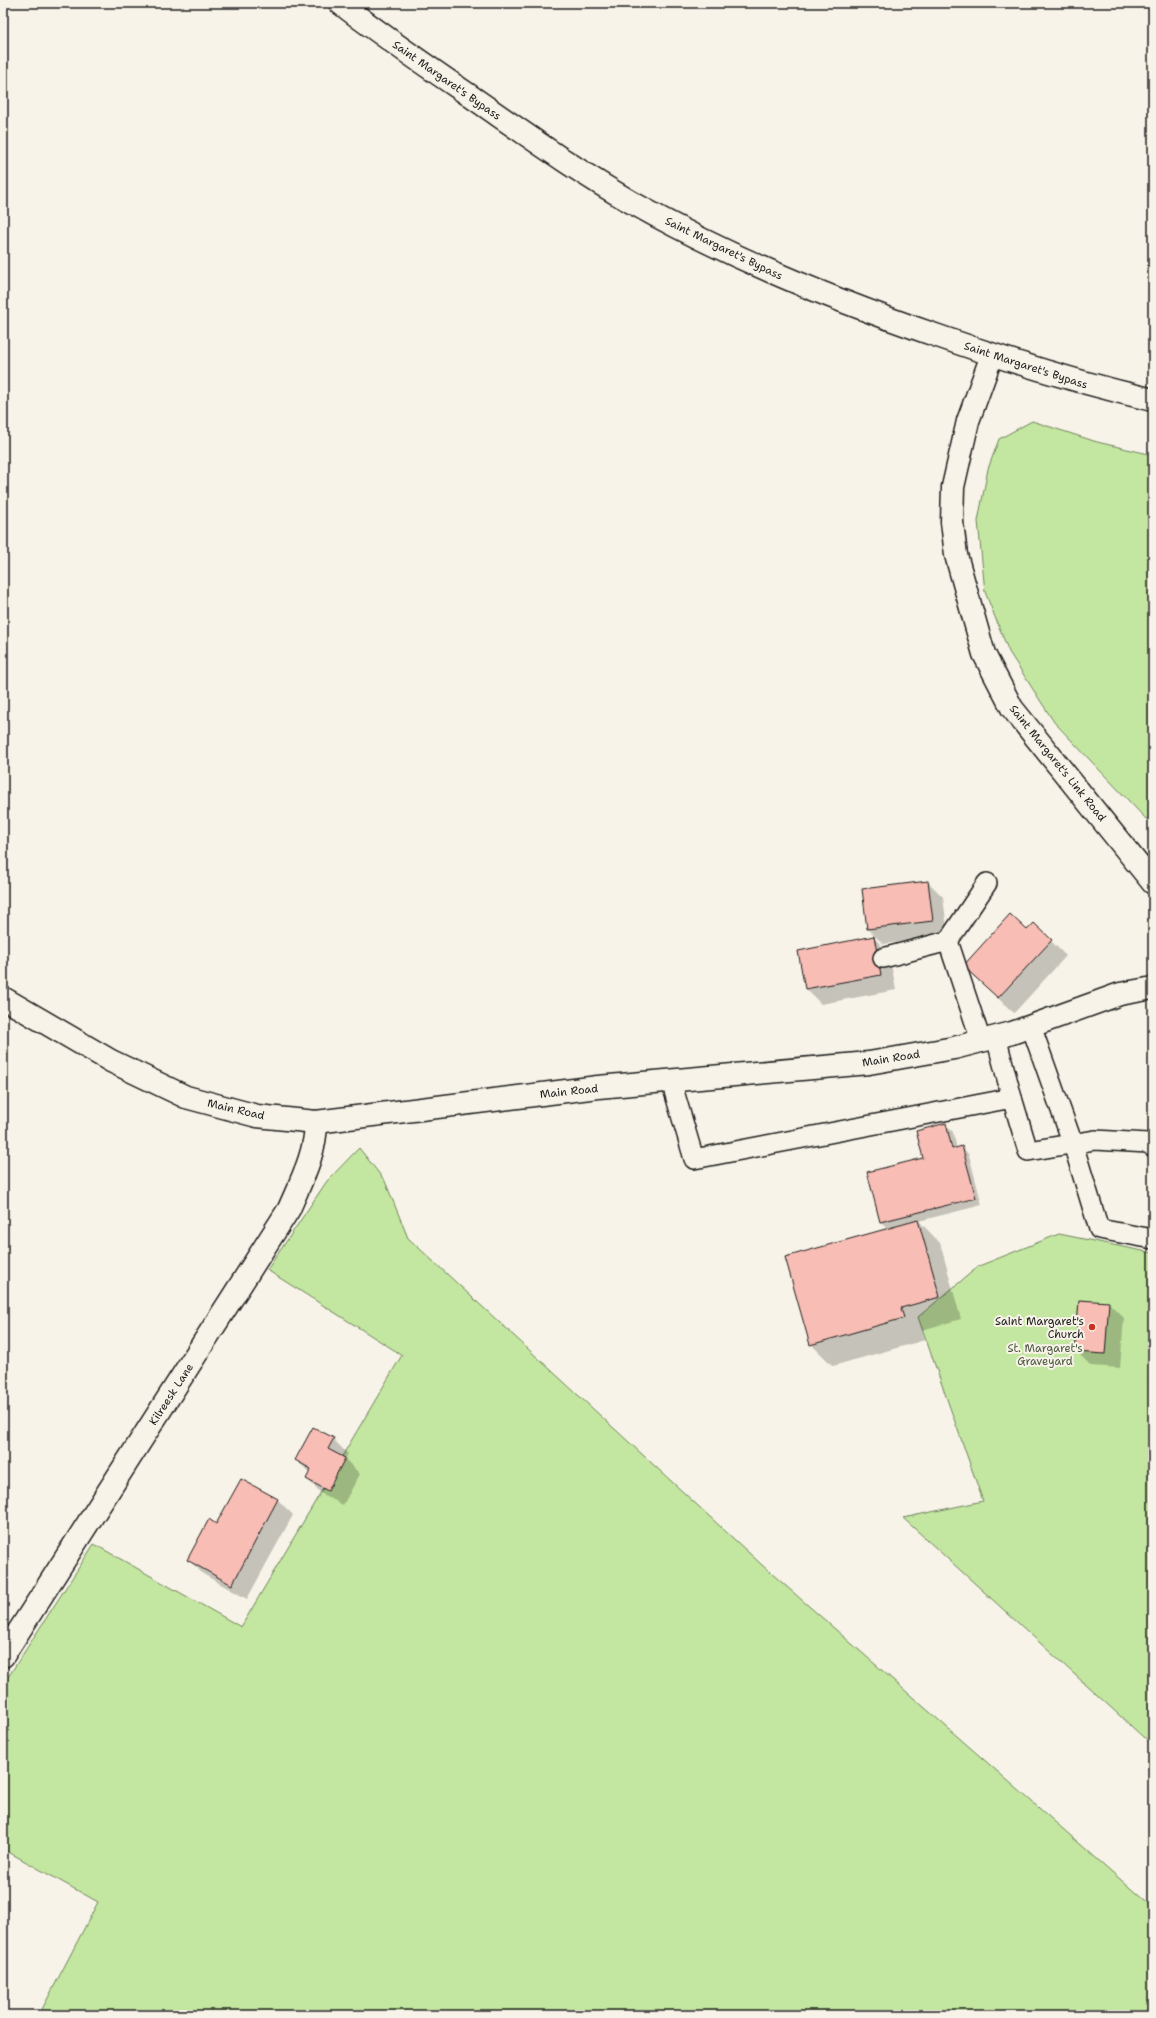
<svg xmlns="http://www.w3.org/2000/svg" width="1156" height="2018" viewBox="0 0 1156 2018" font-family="'Shantell Sans',sans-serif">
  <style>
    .green { fill: #c3e7a0; stroke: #70825e }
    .shadow { fill: #0003 }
    .building { fill: #f8bdb4; stroke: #1c1c1c }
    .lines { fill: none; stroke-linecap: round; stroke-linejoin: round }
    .lane-casing { stroke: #1c1c1c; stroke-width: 22 }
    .street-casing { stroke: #1c1c1c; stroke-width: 25 }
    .secondary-casing { stroke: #1c1c1c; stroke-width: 25 }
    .lane { stroke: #f7f3e8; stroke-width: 19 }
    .street { stroke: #f7f3e8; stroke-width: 22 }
    .secondary { stroke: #f7f3e8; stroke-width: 22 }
    .poi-dot { fill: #c8321e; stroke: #f7f3e8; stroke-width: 1.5 }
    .labels { text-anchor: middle; stroke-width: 4; stroke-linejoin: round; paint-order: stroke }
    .street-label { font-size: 11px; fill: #1c1c1c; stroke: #f7f3e8 }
    .poi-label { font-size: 11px; fill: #1c1c1c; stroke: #f7f3e8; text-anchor: end }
    .park-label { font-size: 11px; fill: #4e5944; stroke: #f7f3e8 }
  </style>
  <rect width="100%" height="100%" fill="#f7f3e8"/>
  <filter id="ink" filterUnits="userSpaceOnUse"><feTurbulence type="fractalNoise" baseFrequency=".025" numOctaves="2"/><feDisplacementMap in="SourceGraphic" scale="8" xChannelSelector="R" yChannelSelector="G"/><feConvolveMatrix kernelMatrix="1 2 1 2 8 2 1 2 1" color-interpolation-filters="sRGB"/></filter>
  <g filter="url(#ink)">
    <!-- green -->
    <g class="green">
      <polygon points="1032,421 1097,442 1153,455 1153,818 1146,819 1054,722 1009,652 985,592 978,521 988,469 999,439"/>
      <polygon points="359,1148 385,1181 408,1238 762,1565 1153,1908 1153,2015 39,2015 98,1902 3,1849 3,1685 94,1544 241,1627 402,1355 267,1270 327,1181"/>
      <polygon points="1059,1234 1153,1253 1153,1348 1149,1378 1153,1378 1153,1746 903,1518 983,1501 918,1317 979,1266"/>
    </g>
    <!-- shadow -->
    <g class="shadow">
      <polygon points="928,882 943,897 948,936 883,944 868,929"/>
      <polygon points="1028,931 1051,941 1066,956 1014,1013 979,981"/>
      <polygon points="874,938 889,953 896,990 821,1004 806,989"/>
      <polygon points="945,1125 953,1132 957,1149 962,1147 969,1155 982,1205 919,1221 940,1243 961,1319 922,1330 925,1340 833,1366 811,1344 888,1229 881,1222 868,1173 924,1159"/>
      <polygon points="1109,1303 1124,1318 1120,1368 1091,1366 1076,1351"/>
      <polygon points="333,1439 348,1454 345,1459 360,1474 343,1505 322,1494 307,1479 310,1473 296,1460"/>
      <polygon points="241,1480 278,1500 293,1515 247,1599 203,1574 188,1559 217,1525"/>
    </g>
    <!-- building -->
    <g class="building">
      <polygon points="928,881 933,921 867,929 862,889"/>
      <polygon points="1010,914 1027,930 1034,923 1052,940 998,998 963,966"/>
      <polygon points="874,936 881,975 805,989 798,951"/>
      <polygon points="946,1123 952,1149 962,1146 976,1198 880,1222 867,1172 923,1158 916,1131"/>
      <polygon points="918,1220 940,1297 901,1308 904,1318 810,1345 785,1257"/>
      <polygon points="1079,1300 1109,1302 1105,1354 1075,1352"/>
      <polygon points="313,1427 334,1438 328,1449 345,1458 328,1491 306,1479 311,1469 295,1460"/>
      <polygon points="241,1479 278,1499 232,1585 187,1560 209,1519 216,1524"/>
    </g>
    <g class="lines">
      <defs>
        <g id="lane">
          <polyline points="948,941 987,883"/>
          <polyline points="883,958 948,941 981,1041"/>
          <polyline points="1031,1026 1073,1144 1099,1229 1153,1239"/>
          <polyline points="996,1037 1012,1098"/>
          <polyline points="671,1081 694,1159 1012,1098 1028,1151 1095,1140 1148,1143 1153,1147"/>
        </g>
        <path id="street" d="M3,1656L289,1209C301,1181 316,1153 316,1122"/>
        <g id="secondary">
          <path d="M340,3C386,39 434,71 482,104C531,138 580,173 631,202C728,257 833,300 938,336C1009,361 1080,383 1153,400"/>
          <polyline points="992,355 968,421 953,487 952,522 956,555 984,654 1012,708 1153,883"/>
          <polyline points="3,998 111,1061 186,1097 257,1116 316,1122 598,1087 869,1063 954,1048 1012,1033 1120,994 1153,988"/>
        </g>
      </defs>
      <!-- lane casing -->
      <use href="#lane" class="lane-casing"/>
      <!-- street casing -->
      <use href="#street" class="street-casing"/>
      <!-- secondary casing -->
      <use href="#secondary" class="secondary-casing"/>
      <!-- lane -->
      <use href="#lane" class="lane"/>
      <!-- street -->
      <use href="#street" class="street"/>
      <!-- secondary -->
      <use href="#secondary" class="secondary"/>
    </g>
  </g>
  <!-- markers -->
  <circle class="poi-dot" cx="1092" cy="1327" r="4"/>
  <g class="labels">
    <!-- street labels -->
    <g class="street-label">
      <text transform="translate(447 80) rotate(35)" y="4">Saint Margaret's Bypass</text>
      <text transform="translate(724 248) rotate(26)" y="4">Saint Margaret's Bypass</text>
      <text transform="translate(1026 365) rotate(18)" y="4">Saint Margaret's Bypass</text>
      <text transform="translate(1058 763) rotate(51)" y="4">Saint Margaret's Link Road</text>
      <text transform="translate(891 1058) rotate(-9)" y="4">Main Road</text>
      <text transform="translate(569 1091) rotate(-6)" y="4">Main Road</text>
      <text transform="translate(236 1109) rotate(13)" y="4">Main Road</text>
      <text transform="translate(171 1394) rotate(-57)" y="4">Kilreesk Lane</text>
    </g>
    <!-- poi labels -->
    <g class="poi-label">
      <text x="1084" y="1325">Saint Margaret's<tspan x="1084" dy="13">Church</tspan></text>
    </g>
    <!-- park labels -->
    <g class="park-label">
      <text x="1045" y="1352">St. Margaret's<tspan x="1045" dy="13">Graveyard</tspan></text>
    </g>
  </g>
  <!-- margin -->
  <rect width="1156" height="2018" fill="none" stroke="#f7f3e8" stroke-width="16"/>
  <rect x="8" y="8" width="1140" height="2002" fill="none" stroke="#1c1c1c" stroke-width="1.5" filter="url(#ink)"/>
</svg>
